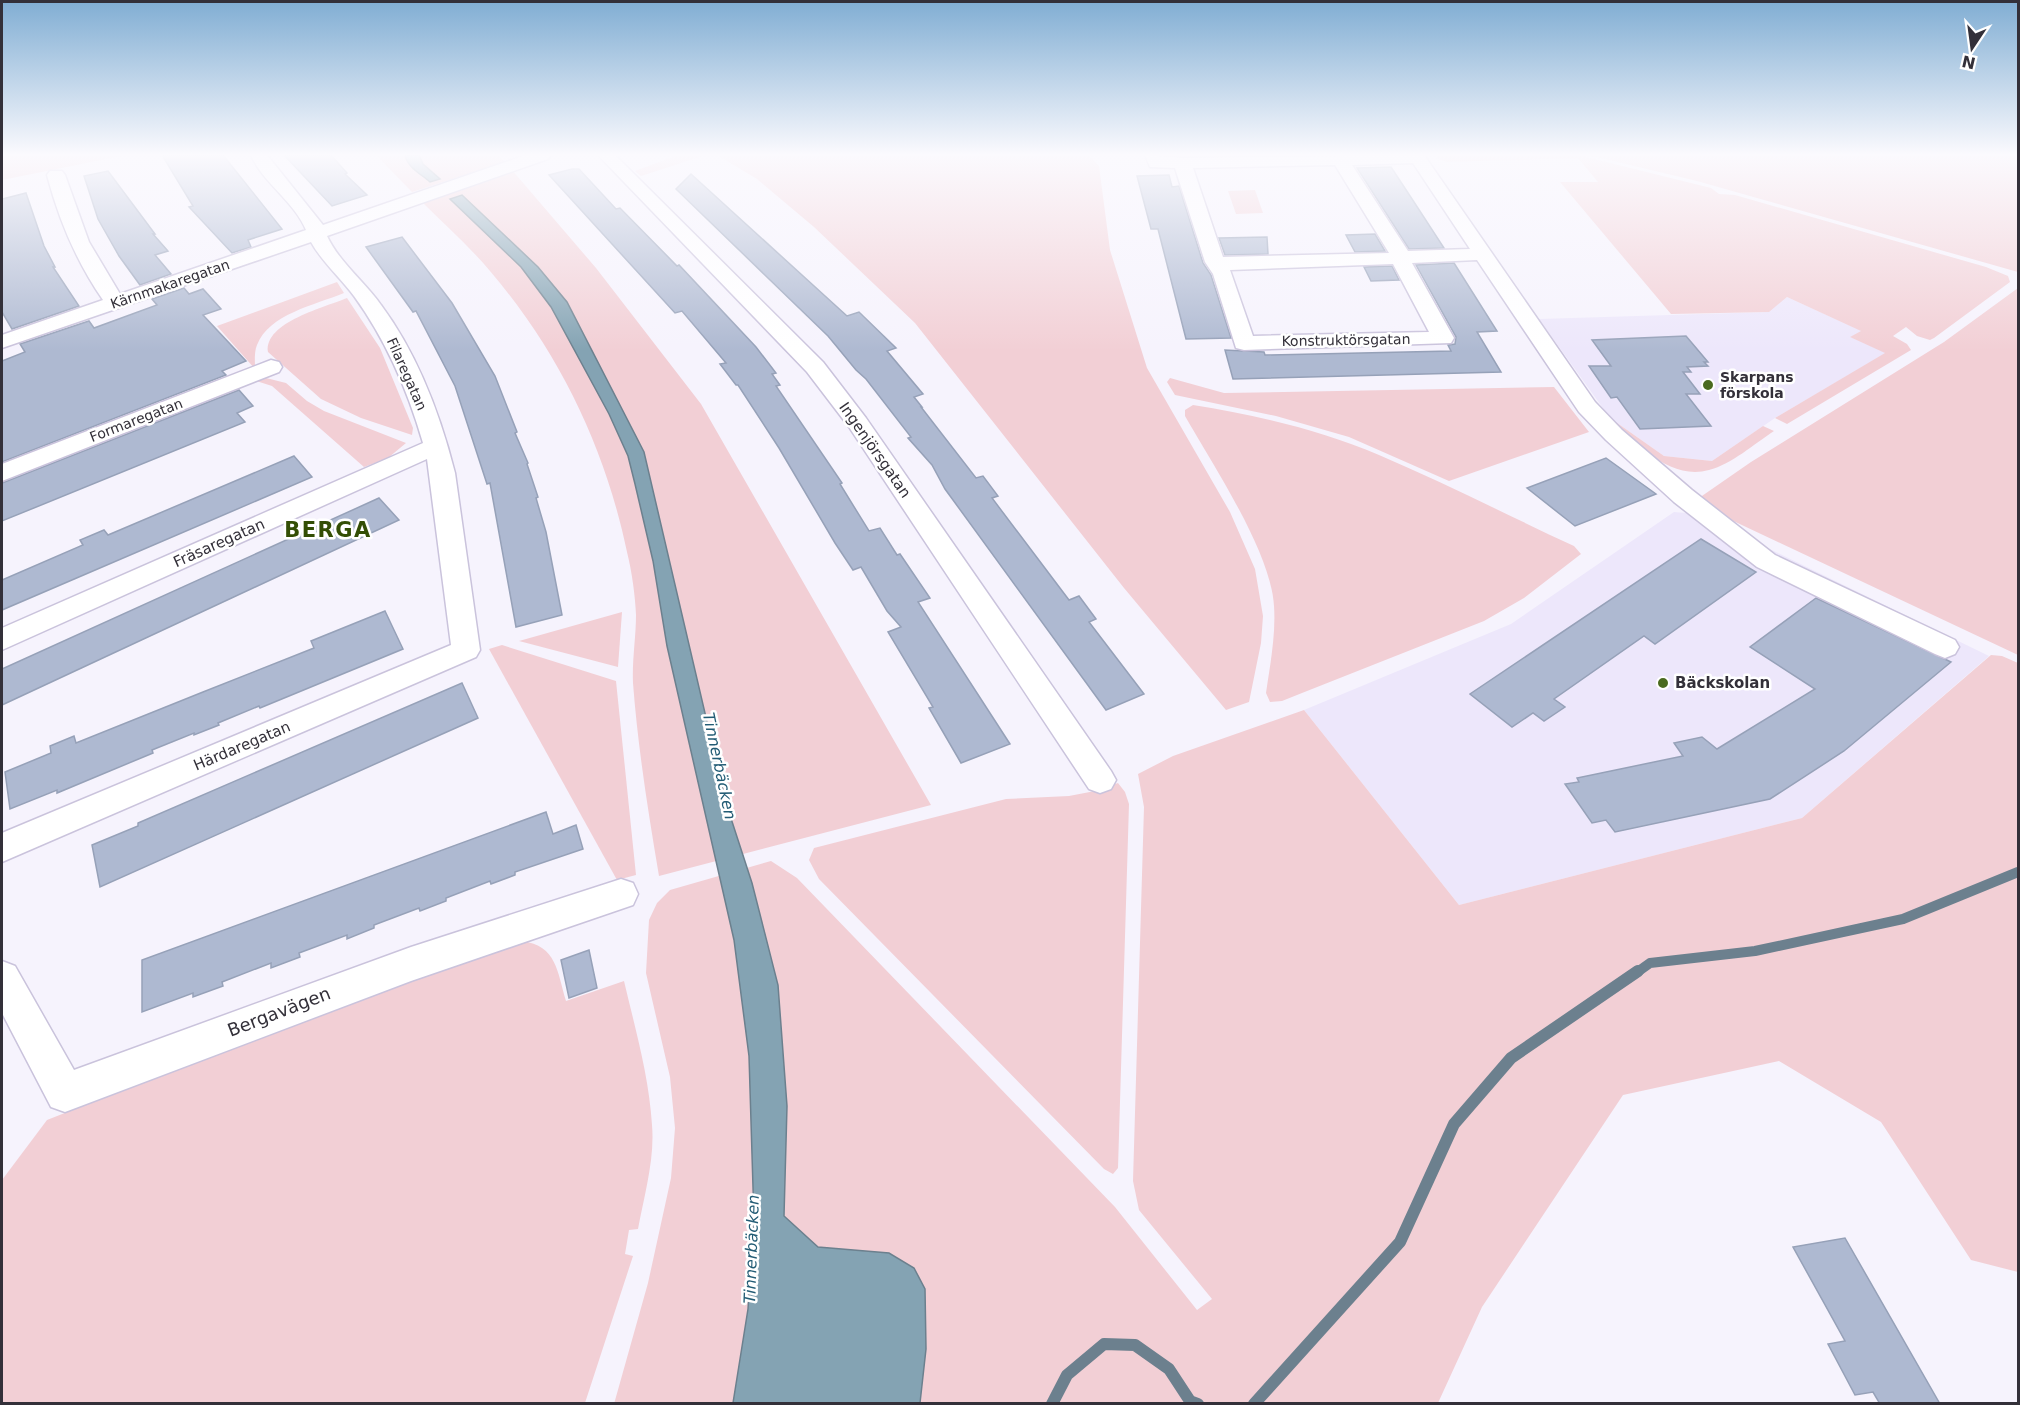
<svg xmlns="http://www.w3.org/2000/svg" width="2020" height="1405" viewBox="0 0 2020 1405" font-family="'DejaVu Sans',sans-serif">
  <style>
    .built { fill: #ede7fb }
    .green { fill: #f2cfd5 }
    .water { fill: #84a3b3; stroke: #6c808e; stroke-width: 1.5 }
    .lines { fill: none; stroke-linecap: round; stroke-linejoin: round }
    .stream-far1 { stroke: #6c808e; stroke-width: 10 }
    .stream { stroke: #6c808e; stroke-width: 12 }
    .building { fill: #aeb9d1; stroke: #96a1b8; stroke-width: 1.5 }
    .minor-casing { stroke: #cac3dc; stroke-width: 3 }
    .minor { fill: #fff; fill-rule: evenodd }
    .poi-dot { fill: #4a6a1f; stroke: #fff; stroke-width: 2 }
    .labels { text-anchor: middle; stroke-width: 5; stroke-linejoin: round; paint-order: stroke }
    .far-street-label { font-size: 14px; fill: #333039; stroke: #fff }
    .far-poi-label { font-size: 14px; font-weight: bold; fill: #333039; stroke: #fff; text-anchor: start }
    .street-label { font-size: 15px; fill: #333039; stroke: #fff }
    .poi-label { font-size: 15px; font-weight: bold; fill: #333039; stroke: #fff; text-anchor: start }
    .water-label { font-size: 16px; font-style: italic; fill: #235c75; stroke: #fff }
    .near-street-label { font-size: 18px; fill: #333039; stroke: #fff }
    .district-label { font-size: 21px; font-weight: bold; letter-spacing: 1.5px; fill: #334e05; stroke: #fff }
  </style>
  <rect width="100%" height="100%" fill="#f6f3fd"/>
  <!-- built -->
  <g class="built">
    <polygon points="1787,297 1862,331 1851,337 1886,353 1775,418 1712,461 1664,456 1610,418 1539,319 1768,312"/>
    <polygon points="1674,512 1698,514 1989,656 1802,818 1459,905 1304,710 1511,624"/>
  </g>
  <!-- green -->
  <g class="green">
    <polygon points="2,155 126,155 2,180"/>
    <polygon points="376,155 498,155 505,162 412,192"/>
    <polygon points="678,155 706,155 641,176 635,171"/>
    <polygon points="717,155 1089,155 1099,166 1110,250 1147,368 1230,512 1255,569 1263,616 1261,643 1249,702 1226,710 1124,588 915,323 814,227 757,179"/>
    <polygon points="1443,155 1578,155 1711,188 1719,194 1735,195 1986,267 2008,276 2010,282 1934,338 1930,340 1917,336 1906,327 1893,336 1907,344 1911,350 1787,424 1775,418 1885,353 1850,337 1861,331 1787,297 1769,312 1671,314 1560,182 1598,182 1578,158 1447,162 1436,158"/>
    <polygon points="1588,155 2018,155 2018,272 1697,181"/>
    <path d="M512,170L596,268L701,404L931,805L659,876C648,811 638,748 633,683C632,660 636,637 636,615C635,595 632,572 627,552C605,447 559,352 490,271C469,246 445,225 423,203Z"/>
    <polygon points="1255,190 1263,213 1236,214 1228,191"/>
    <path d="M337,282L344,293C315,305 269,314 257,345C254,352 255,362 255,369L217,326Z"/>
    <polygon points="2018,288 2018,655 1727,518 1699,498 1751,462 1944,342"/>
    <path d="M347,298L380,348L413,428L412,435L361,418L321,399L268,352C264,322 326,307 347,298Z"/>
    <polygon points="262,377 286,383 307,401 324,411 406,443 388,458 364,467 272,386 253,380"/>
    <polygon points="1170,378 1224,393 1554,387 1589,432 1449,481 1349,437 1276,416 1175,395 1167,382"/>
    <path d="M1193,405C1256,415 1320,430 1379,455C1445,483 1509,516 1574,546L1581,554L1524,598L1484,621L1302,693L1282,701L1270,702L1266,693C1270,665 1276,635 1274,606C1271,552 1213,465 1185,416V410Z"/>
    <path d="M1610,418L1664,456L1712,461L1763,426L1774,431C1754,444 1732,464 1709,470C1670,481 1635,443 1610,418Z"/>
    <polygon points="622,612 618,667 519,641"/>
    <polygon points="502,645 616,681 636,875 617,880 489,649"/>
    <polygon points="1991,655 2002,656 2018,663 2018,1272 1971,1260 1881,1122 1779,1061 1623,1095 1482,1307 1438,1403 614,1404 648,1283 671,1178 675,1128 670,1077 646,973 649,920 657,903 670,890 771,861 797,878 1115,1207 1197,1310 1212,1299 1139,1210 1133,1181 1144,807 1138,774 1173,756 1304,710 1459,905 1802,818"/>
    <polygon points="1118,783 1125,792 1129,804 1118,1168 1113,1174 1104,1169 819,879 809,860 814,848 1006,799 1069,796 1095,791"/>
    <path d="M522,941C557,946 557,971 566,1001L624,981C635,1028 649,1076 652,1125C655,1159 644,1196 638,1229L629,1230L625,1254L633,1256L585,1403H2V1180L47,1120L328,1009Z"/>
  </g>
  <!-- water -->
  <g class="water">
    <path d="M405,155H419L423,164L440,179L430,182C421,174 407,167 405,155Z"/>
    <polygon points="462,195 538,267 567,302 644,452 726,803 752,883 778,985 787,1106 784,1216 818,1247 889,1253 914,1268 925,1289 926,1349 920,1403 733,1403 748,1309 754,1220 749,1056 734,940 667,646 653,561 635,484 628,456 609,414 551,307 521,267 450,199"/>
  </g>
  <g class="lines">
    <!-- stream-far1 -->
    <polyline class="stream-far1" points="1636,973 1650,963 1755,951 1903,919 2018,872"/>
    <!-- stream -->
    <g class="stream">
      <polyline points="1052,1404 1067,1375 1104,1344 1135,1345 1169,1369 1190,1401 1198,1404"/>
      <polyline points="1254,1404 1400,1242 1454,1124 1511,1058 1638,971"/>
    </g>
  </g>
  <!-- building -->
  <g class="building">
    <polygon points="162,155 223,155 282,229 248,240 251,247 232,253 189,207 193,206"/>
    <polygon points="284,155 331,155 347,173 345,174 367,195 332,206"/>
    <polygon points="1391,167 1414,202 1444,248 1409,249 1357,168"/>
    <polygon points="572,169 579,169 616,209 620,208 677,266 679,265 756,347 776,373 772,374 780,385 776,386 842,483 840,484 869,531 880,528 897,555 900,554 930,598 918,602 1010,744 961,763 929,708 933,707 888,632 901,627 887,611 861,567 853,570 835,543 779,448 738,385 736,385 720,364 726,363 682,311 675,313 549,175"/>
    <polygon points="108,171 155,234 153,234 168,251 155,255 171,274 140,285 119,256 98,219 84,176"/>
    <polygon points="691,174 847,316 859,312 896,348 887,351 923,394 914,397 922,407 921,407 976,478 983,476 998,496 992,498 1069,600 1079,596 1096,619 1089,622 1144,694 1106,710 945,489 932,465 908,438 911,437 866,379 856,370 828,336 676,189"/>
    <polygon points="1169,175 1172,187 1179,186 1203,263 1211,275 1231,338 1186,339 1158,229 1151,229 1137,176"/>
    <polygon points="26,193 44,246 55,267 53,267 79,306 12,329 2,312 2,199"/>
    <polygon points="1375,234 1385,251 1355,252 1346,235"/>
    <polygon points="402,237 452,303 495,376 517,432 515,433 528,463 527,464 538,497 536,498 546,532 562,615 516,627 490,483 487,484 455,386 416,311 413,312 366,247"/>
    <polygon points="1267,237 1268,254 1225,255 1219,238"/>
    <polygon points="1454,263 1497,331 1477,332 1501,372 1233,379 1225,350 1264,352 1265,355 1451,351 1448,345 1455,344 1456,337 1416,265"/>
    <polygon points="1392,266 1399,280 1371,281 1364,267"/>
    <polygon points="184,288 189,294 203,289 221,309 203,315 246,361 222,371 226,375 2,462 2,361 25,352 20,344 89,321 94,328 157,305 152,299"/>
    <polygon points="1686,336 1708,362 1704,362 1708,366 1687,367 1691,372 1683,372 1700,394 1686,394 1711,426 1640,429 1617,397 1611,398 1589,366 1611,366 1592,340"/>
    <polygon points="239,390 253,406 237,413 245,422 2,521 2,483"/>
    <polygon points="294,456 312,477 2,610 2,580 83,545 80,540 104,530 108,535"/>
    <polygon points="1606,458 1656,494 1575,526 1527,488"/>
    <polygon points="379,498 399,520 2,705 2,669"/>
    <polygon points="1701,539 1756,572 1655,644 1644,636 1554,699 1565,707 1544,721 1533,713 1512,727 1470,694"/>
    <polygon points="1816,598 1951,662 1844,751 1770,799 1615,832 1606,820 1592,823 1565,784 1579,782 1577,778 1683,756 1674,743 1702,737 1717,749 1815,689 1750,647"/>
    <polygon points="385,611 403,649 260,708 259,706 218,723 219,725 194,735 194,733 152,750 153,753 57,793 57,790 10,809 5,772 51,753 50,746 74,736 76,743 203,692 314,648 311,641"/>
    <polygon points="462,683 478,718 100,887 92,845 138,826 138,823"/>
    <polygon points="546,812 553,834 576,825 583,849 515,872 515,875 491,884 490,881 446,898 446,901 420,911 419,908 374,925 374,928 347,939 347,935 299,953 300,957 271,968 271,963 222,982 223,986 193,997 193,993 142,1012 142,960"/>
    <polygon points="589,950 597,988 569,998 561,960"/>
    <polygon points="1845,1238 1940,1404 1880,1404 1873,1392 1855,1395 1828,1344 1845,1341 1793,1247"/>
  </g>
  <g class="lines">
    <defs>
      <g id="minor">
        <path d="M251,155H267L323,225L526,155H551L548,159L327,236C339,262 365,282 381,305C418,355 440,414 455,473L480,650L476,657L2,862V833L451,645L427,459L2,650V628L423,443C408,391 386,340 354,296C340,277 322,262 311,242L2,348V335L103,300C76,261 59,220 47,175L50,171H62L65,175L89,242L120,294L306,230C294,201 263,183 251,155Z"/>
        <polygon points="598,155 615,155 823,362 866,418 1111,771 1116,780 1111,789 1100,793 1089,789 849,427 807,372"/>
        <path d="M1145,155L1182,158L1424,155L1595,402L1622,430L1692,490L1775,555L1955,640L1959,647L1955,654L1945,658L1935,654L1757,567L1674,502L1606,440L1579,412L1477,260L1412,263L1454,338L1451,343L1244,350L1236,348L1213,274L1205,262L1175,168L1150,167ZM1413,163L1470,249L1408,251L1352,165ZM1335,165L1389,253L1223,257L1193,168ZM1393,264L1429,332L1253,336L1230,270Z"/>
        <polygon points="271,360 279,362 282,367 279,372 2,481 2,464"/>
        <polygon points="621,879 633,883 638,894 633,905 411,981 65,1112 51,1107 2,1013 2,961 15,966 74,1070 411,947"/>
      </g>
    </defs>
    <!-- minor casing -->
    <use href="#minor" class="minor-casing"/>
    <!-- minor -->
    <use href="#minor" class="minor"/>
  </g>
  <!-- sky -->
  <linearGradient id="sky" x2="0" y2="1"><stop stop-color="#80add3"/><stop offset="0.44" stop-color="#fbfafe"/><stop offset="1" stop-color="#fbfafe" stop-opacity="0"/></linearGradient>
  <rect width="2020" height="351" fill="url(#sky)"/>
  <!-- markers -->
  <g class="poi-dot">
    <circle cx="1708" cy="385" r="6"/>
    <circle cx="1663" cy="683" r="6"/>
  </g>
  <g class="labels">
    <!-- far-street labels -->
    <g class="far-street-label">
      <text transform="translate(170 284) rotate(-19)" y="5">Kärnmakaregatan</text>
      <text transform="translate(1346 340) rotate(-1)" y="5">Konstruktörsgatan</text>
      <text transform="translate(407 374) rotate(66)" y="5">Filaregatan</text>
      <text transform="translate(136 420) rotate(-21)" y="5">Formaregatan</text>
    </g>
    <!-- far-poi labels -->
    <g class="far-poi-label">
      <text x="1720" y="382">Skarpans<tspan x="1720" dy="16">förskola</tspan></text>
    </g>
    <!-- street labels -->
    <g class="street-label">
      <text transform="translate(875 450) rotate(55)" y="5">Ingenjörsgatan</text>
      <text transform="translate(219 543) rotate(-24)" y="5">Fräsaregatan</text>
      <text transform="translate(242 746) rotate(-23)" y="5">Härdaregatan</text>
    </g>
    <!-- poi labels -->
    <g class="poi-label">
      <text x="1675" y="688">Bäckskolan</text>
    </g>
    <!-- water labels -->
    <g class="water-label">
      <text transform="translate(720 766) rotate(78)" y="6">Tinnerbäcken</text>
      <text transform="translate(751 1249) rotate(-88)" y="6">Tinnerbäcken</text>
    </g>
    <!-- near-street labels -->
    <g class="near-street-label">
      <text transform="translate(279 1012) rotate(-21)" y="6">Bergavägen</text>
    </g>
    <!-- district labels -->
    <g class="district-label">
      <text x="328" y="537">BERGA</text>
    </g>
  </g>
  <!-- border -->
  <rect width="2020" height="1405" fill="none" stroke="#333039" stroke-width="6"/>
  <!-- north arrow -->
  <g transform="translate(1972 48) rotate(193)" stroke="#ffffff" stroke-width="4.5" paint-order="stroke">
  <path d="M0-4.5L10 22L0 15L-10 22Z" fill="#333039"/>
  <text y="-9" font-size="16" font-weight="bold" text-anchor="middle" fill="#333039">N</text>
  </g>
</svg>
